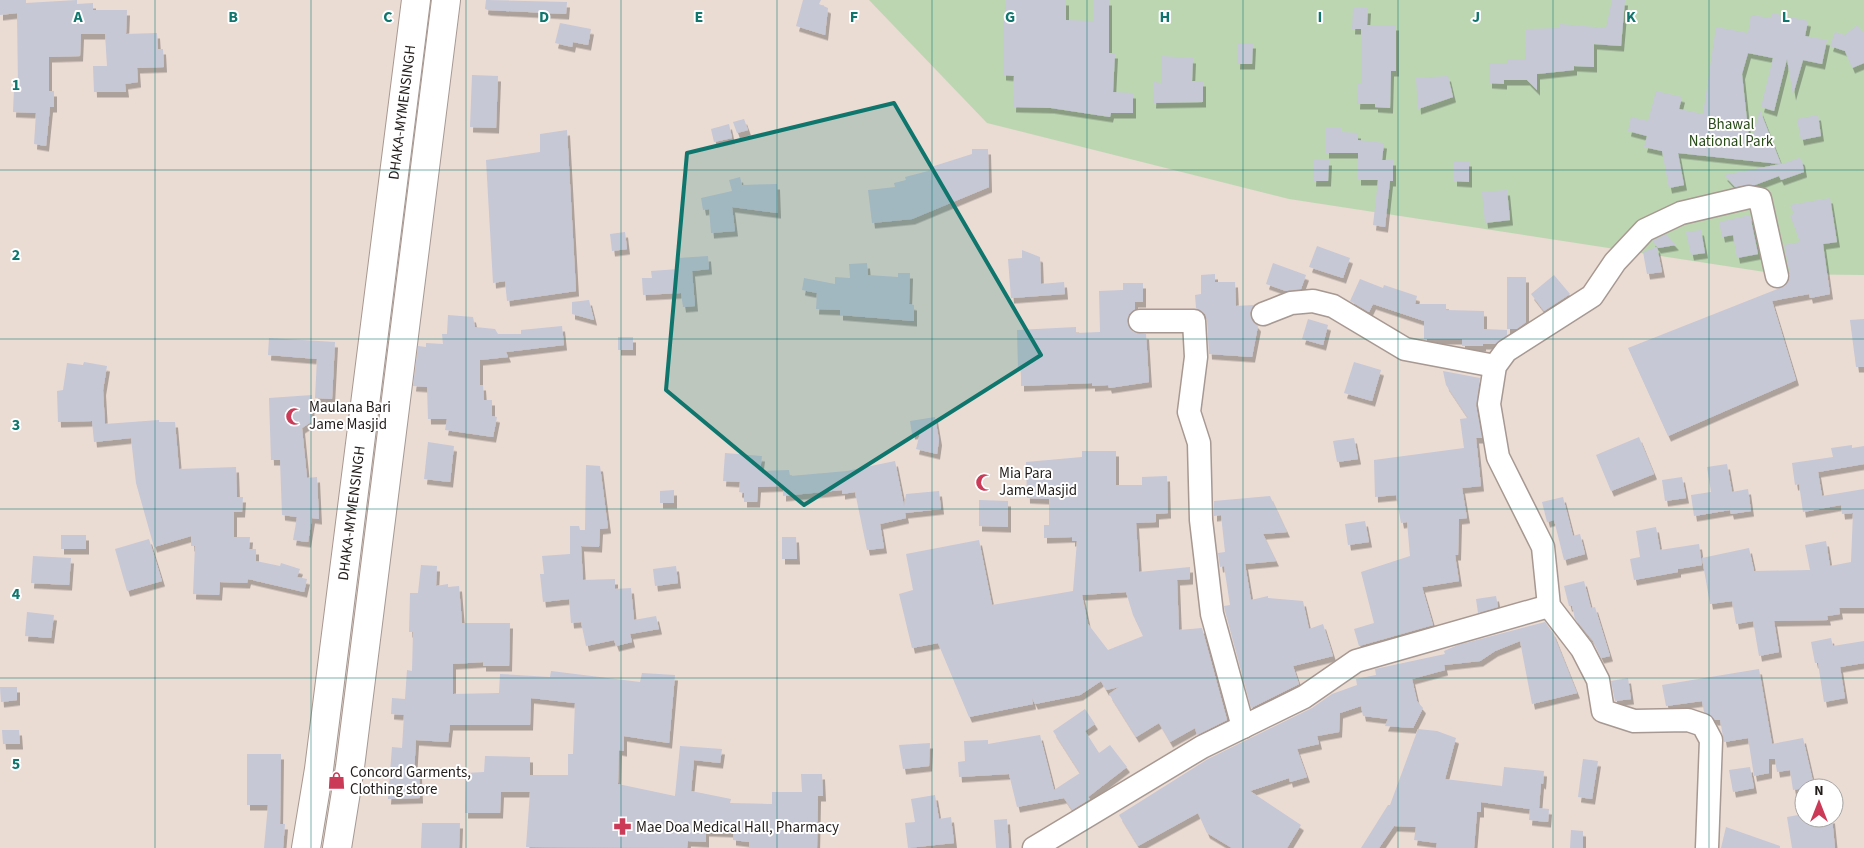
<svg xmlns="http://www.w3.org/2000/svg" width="1864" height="848" viewBox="0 0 1864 848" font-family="'Source Sans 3',sans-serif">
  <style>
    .green { fill: #bcd6b2 }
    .building { fill: #c6c8d6; fill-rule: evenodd; filter: url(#shadow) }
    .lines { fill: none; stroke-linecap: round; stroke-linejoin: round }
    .minor-casing { stroke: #a79891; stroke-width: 25 }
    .highway-casing { stroke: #a79891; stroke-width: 30 }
    .minor { stroke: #fff; stroke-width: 22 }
    .highway { stroke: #fff; stroke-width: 28 }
    .marked { fill: #0f766e; fill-opacity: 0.2; stroke: #0f766e; stroke-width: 4; stroke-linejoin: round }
    .grid { fill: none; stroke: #0f766e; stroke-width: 1; stroke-opacity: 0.55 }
    .labels { text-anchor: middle; stroke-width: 4; stroke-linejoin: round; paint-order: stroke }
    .street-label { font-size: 15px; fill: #221d1a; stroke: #fff }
    .park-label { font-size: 15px; fill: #284b18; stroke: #fff }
    .poi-label { font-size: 15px; fill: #221d1a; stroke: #fff; text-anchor: start }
    .grid-label { font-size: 16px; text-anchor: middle; font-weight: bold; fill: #0f766e; stroke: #fff; stroke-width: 4; stroke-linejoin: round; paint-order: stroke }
  </style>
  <defs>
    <filter id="shadow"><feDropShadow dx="3" dy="5.5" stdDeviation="0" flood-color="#0004"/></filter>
  </defs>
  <rect width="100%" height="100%" fill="#eadbd3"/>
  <!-- green -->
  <polygon class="green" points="869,0 1864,0 1864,275 1778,274 1289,199 987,123"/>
  <!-- building -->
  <g class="building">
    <polygon points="0,0 26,0 26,3 77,0 77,4 93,3 93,10 127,10 126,34 157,33 158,49 163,49 164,67 137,68 138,82 125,84 126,92 94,92 93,66 107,66 105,34 81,34 80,56 49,57 49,91 54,91 54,107 50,107 46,146 34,144 36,113 13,112 14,88 18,88 17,13 0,15"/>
    <polygon points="486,0 567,2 566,14 488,10 485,9"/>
    <polygon points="803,0 821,0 819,4 828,8 825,35 796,26"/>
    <polygon points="1006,0 1066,0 1066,20 1094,21 1094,0 1109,0 1109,53 1115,53 1113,92 1133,93 1133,113 1111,113 1110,117 1051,108 1013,107 1014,76 1003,75 1003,28"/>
    <polygon points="1612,0 1625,0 1621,46 1594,44 1594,67 1574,66 1574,70 1537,74 1537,90 1527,80 1504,80 1504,84 1489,83 1489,63 1507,63 1507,59 1525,59 1526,29 1560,28 1560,24 1606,28"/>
    <polygon points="1353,8 1368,8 1367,25 1396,25 1396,71 1391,71 1390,108 1375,107 1375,104 1357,104 1358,83 1361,83 1361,29 1352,29"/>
    <polygon points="1772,13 1808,21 1805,36 1827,40 1822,64 1803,60 1793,95 1787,59 1774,111 1761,107 1773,58 1748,53 1742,74 1750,148 1760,110 1781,164 1678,153 1684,185 1669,188 1662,151 1644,147 1647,136 1628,131 1631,117 1648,121 1656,91 1682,97 1679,109 1703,114 1716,27 1748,33 1751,15 1771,18"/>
    <polygon points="560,23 591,29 588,45 573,42 572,47 555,43"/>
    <polygon points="1857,25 1864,33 1864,63 1852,68 1845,51 1830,46 1835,32 1845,35"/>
    <polygon points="1238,43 1253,43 1252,64 1237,64"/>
    <polygon points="1161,56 1193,58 1192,81 1203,81 1203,102 1153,103 1154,82 1161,83"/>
    <polygon points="472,75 498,76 496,128 470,127"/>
    <polygon points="1448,76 1453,97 1418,109 1416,78"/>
    <polygon points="1818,115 1821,136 1801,140 1797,119"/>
    <polygon points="744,119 748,130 737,133 733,122"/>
    <polygon points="729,124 732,138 714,142 711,129"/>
    <polygon points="1326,128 1341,128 1341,132 1358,133 1358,140 1384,143 1382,160 1393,160 1393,181 1390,181 1385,227 1373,225 1378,180 1358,180 1358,153 1326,153"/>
    <polygon points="567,130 576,291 507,301 505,281 493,283 486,160 540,152 540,134"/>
    <polygon points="972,149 988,149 989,187 912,219 872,223 868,190 895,187 894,183 906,180 905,177 932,170 931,167 972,154"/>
    <polygon points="1799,158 1802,160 1804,172 1781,180 1779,176 1755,185 1735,187 1724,175 1785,163"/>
    <polygon points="1314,160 1329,160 1328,181 1313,181"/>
    <polygon points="1454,161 1469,161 1469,182 1454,181"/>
    <polygon points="740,177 742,185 777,184 778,213 732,207 735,231 711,233 709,209 703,210 701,198 732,191 729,180"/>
    <polygon points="1507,190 1510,220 1485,223 1482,192"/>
    <polygon points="1830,198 1837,242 1823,244 1830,294 1810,298 1809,294 1772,301 1796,380 1668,436 1628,348 1785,286 1789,280 1790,274 1784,245 1800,242 1790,215 1794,214 1790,205"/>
    <polygon points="1750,215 1758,254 1737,258 1733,235 1722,237 1719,222"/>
    <polygon points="1701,230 1705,253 1691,255 1686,232"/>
    <polygon points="625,232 627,249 612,251 610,234"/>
    <polygon points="1666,234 1676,245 1658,248 1652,241"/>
    <polygon points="1317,246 1350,258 1343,278 1309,267"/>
    <polygon points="1657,247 1662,272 1647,274 1643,252"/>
    <polygon points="1022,250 1040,257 1041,284 1064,282 1065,294 1011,298 1008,259 1022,258"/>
    <polygon points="708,256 709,269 692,271 695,306 683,307 681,293 643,295 642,278 652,278 651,271 679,269 678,258"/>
    <polygon points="867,263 868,275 898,277 898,273 910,273 909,304 914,305 914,321 840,315 840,310 816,309 817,293 802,290 804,278 835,284 835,277 850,278 849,264"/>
    <polygon points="1273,263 1306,275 1301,289 1286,291 1266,284"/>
    <polygon points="1215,274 1215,282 1235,282 1236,306 1254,305 1250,312 1251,318 1258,326 1252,357 1209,354 1207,320 1205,314 1196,308 1195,295 1201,294 1201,275"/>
    <polygon points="1554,275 1570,294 1544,311 1531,294"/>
    <polygon points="1507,277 1526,277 1526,322 1517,329 1507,329"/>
    <polygon points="1360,279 1383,288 1384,285 1417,296 1415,304 1446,304 1446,310 1484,311 1484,329 1507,330 1507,335 1495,344 1483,344 1483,346 1462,346 1462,339 1424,339 1424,321 1373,304 1369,312 1350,301"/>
    <polygon points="1123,283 1143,283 1143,302 1135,302 1135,309 1129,314 1127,321 1133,332 1146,334 1149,382 1109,388 1108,385 1092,386 1092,383 1021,386 1021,371 1018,371 1017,330 1076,327 1076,333 1100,332 1099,291 1123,290"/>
    <polygon points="589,300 594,320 572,314 572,302"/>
    <polygon points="448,315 473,317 475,327 495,329 498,334 521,334 521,330 562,326 564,345 506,352 508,357 480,360 480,385 483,385 484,400 492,400 492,416 497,417 493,437 445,430 447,419 428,419 427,387 413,386 418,346 426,347 426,343 443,344 442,334 447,334"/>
    <polygon points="1308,319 1328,325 1323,345 1302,339"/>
    <polygon points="1864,319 1864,367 1856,367 1850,320"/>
    <rect x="618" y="337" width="15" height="13"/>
    <polygon points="269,338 335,342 332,399 315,398 317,359 268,355"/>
    <polygon points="84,362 107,366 103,390 105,424 159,420 159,422 175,422 179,469 236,467 237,497 243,497 242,512 234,512 234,537 250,537 249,549 256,549 256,561 280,566 281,563 300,569 297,577 307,579 304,592 248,579 247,583 220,582 219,595 193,594 195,546 191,546 191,536 154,547 136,483 131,438 94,442 92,421 58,422 57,391 63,390 67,363 83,365"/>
    <polygon points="1354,362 1381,370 1372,401 1344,393"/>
    <polygon points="1443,371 1480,378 1476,406 1482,438 1476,438 1481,486 1462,488 1467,518 1459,519 1458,555 1455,555 1459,581 1422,587 1433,625 1359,646 1354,629 1374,623 1361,572 1410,556 1407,522 1401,523 1396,495 1375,497 1374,460 1464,448 1460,419 1468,418 1446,385"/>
    <polygon points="312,395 311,422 302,428 307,478 317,477 319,519 312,518 308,542 293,540 297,517 282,515 280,460 271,460 269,398"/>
    <polygon points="935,417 939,440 937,454 916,449 920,433 912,434 910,421"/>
    <polygon points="1639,437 1654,474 1611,491 1596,455"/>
    <polygon points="1354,438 1358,459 1337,462 1333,441"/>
    <polygon points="428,442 454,446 450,482 424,479"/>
    <polygon points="1852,445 1852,448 1864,446 1864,464 1818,472 1822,496 1864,489 1864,608 1839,608 1840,614 1827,616 1828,620 1774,621 1779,652 1759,656 1753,621 1736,624 1732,601 1710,604 1702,558 1749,548 1754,571 1810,570 1805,545 1826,541 1830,566 1851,562 1853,513 1842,514 1841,505 1803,512 1799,484 1795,485 1792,463 1833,457 1831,448"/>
    <path d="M1082,451H1116V485H1142V477L1167,476L1168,513L1156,514V522L1136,523L1139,572L1190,567V579L1177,580L1179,630L1202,628L1227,720L1197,735L1195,728L1170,742L1159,723L1136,737L1109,694L1119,687L1106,690L1101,681L1080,695L1035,704L1032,698L1033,704L969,717L938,643L912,648L899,594L913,590L906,554L979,540L992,605L1073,591L1077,541H1072V537L1044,538V525H1049V499L1027,498L1026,462L1082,457ZM1126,592L1133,615L1143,636L1108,650L1088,624L1082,595Z"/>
    <polygon points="725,453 762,456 760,471 789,470 790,476 847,471 895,461 904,506 906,494 939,491 941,509 905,513 906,518 880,524 884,548 867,550 855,492 842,494 842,490 783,496 783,486 758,487 757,502 744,502 744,493 739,492 740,482 723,481"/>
    <polygon points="1727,464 1732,492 1748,489 1751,511 1731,514 1730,510 1694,516 1691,495 1711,492 1707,467"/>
    <polygon points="586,465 600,466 608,528 600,529 599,547 581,546 583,580 615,579 615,589 631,588 634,620 656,616 659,629 630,634 632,642 616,646 614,640 586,646 581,622 571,623 569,599 543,602 540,574 544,574 542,556 570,554 570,526 579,526 580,530 585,530"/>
    <polygon points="1682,477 1686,498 1665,501 1662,480"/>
    <polygon points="674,490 674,503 660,503 660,491"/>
    <polygon points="1270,496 1287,532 1263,534 1276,561 1245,564 1251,600 1268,596 1268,598 1303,601 1309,629 1323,624 1333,656 1293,666 1299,684 1251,708 1225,611 1224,606 1230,605 1224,566 1220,567 1218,553 1225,552 1221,515 1214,516 1214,501"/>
    <polygon points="1563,497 1573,536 1580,534 1585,554 1564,560 1554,520 1547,522 1542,502"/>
    <polygon points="979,500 1008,501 1008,527 979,526"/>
    <polygon points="1365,521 1369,542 1348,545 1345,524"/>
    <polygon points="1656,527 1660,550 1699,544 1702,565 1678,569 1678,572 1634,580 1630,559 1640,557 1636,531"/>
    <rect x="61" y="535" width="25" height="14"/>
    <polygon points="782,537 796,537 797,559 782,559"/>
    <polygon points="149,539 162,581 127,591 115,549"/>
    <polygon points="33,556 71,558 69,585 31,583"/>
    <polygon points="421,565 437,566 436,586 448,584 448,587 459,586 462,623 510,623 509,666 483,666 483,662 453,664 453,694 499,693 500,674 550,677 551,671 640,682 642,673 675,675 669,743 624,736 624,751 619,750 618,784 675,796 680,746 722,749 720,763 694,760 691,791 731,799 730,803 772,804 772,792 802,792 801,774 822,774 823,796 818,796 817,848 749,848 749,842 733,840 733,832 706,831 706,842 688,841 687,848 526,847 530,792 501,792 500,813 465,813 466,773 484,772 485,756 530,757 530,775 568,775 568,754 573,754 575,703 531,698 530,725 450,725 448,742 416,740 414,773 419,773 420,798 388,799 392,747 402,748 404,715 391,714 392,698 405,699 407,670 412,671 413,632 409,632 410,593 418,593"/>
    <polygon points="676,566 678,583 655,586 653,569"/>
    <polygon points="1584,581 1591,608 1595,607 1610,656 1601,658 1593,641 1575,619 1572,606 1569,606 1564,586"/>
    <polygon points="1496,596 1498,607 1478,613 1476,599"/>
    <polygon points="27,612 54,615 51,638 25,636"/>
    <polygon points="1545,622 1553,633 1577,693 1532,704 1520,641 1495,651 1480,661 1444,665 1445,670 1412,679 1417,701 1423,708 1413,728 1385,726 1388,719 1363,716 1361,706 1340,713 1339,732 1317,736 1319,744 1297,749 1307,777 1290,782 1289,778 1250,791 1301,825 1287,848 1232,848 1207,833 1198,813 1138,846 1119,815 1208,759 1312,708 1332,694 1357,685 1356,679 1376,675 1375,669 1445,654 1444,651 1458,645"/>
    <polygon points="1831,638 1833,646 1864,641 1864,663 1840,667 1845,698 1824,702 1818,663 1815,663 1811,642"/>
    <polygon points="1759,669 1772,744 1803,738 1814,786 1793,790 1790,770 1777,772 1775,759 1769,759 1769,773 1754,776 1748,738 1724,742 1720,720 1715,720 1704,712 1702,701 1666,706 1662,685"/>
    <polygon points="1628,678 1631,699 1615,701 1611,681"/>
    <polygon points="0,687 17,687 17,700 1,702"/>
    <polygon points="1085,709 1095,724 1085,731 1099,753 1110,745 1127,767 1088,797 1090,799 1072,810 1064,798 1017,807 1009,774 959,777 958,762 965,761 964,741 988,740 988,744 1040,735 1054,790 1080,773 1053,731"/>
    <polygon points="1418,729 1437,731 1456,738 1445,779 1502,786 1504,767 1544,771 1543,784 1541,783 1539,808 1549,809 1548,822 1529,820 1530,809 1481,802 1481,812 1477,812 1474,848 1436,848 1437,843 1414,840 1416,827 1394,826 1379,848 1361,848 1388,805 1390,805"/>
    <polygon points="2,730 19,730 20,744 3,744"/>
    <polygon points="930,743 929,766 903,769 899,745"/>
    <polygon points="247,754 281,754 280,824 285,824 283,848 264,848 268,805 247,805"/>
    <polygon points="1583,759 1598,761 1592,799 1578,797"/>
    <polygon points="1750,767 1754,788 1733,792 1729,770"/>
    <polygon points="935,795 939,819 951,817 954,843 908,848 905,823 915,822 911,799"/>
    <polygon points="1804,814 1804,818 1832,818 1835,848 1792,848 1787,817"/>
    <polygon points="1007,819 1009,848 996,848 994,820"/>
    <polygon points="422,823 460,823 459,848 421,848"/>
    <polygon points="1726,827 1780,846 1780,848 1721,848"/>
    <polygon points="1571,830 1583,831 1583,848 1570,848"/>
  </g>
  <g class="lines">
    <defs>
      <g id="minor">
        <polyline points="1263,314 1291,303 1313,301 1333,306 1405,349 1495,366"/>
        <polyline points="1140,321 1194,321 1196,357 1189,412 1199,443 1201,520 1212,614 1243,727"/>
        <polyline points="1034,848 1202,747 1304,697 1356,661 1549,606"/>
        <polyline points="1707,848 1711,740 1703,725 1688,720 1634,721 1603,711 1598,680 1582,649 1549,606 1543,547 1498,457 1489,404 1495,366 1506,351 1592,296 1615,262 1645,230 1681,213 1749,197 1760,199 1777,276"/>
      </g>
      <g id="highway">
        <path id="s1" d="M306,848L319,769L416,0"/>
        <polyline points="337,848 350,767 446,0"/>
      </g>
    </defs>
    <!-- minor casing -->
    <use href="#minor" class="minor-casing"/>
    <!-- highway casing -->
    <use href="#highway" class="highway-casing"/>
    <!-- minor -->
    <use href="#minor" class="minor"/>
    <!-- highway -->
    <use href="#highway" class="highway"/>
  </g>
  <!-- marked area -->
  <path class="marked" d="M894,103L1041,355L804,505L666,390L687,153Z"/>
  <!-- grid -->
  <path class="grid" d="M155,0V848M311,0V848M466,0V848M621,0V848M777,0V848M932,0V848M1087,0V848M1243,0V848M1398,0V848M1553,0V848M1709,0V848M0,170H1864M0,339H1864M0,509H1864M0,678H1864"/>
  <!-- icons -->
  <defs>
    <symbol id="mosque-bare" viewBox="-9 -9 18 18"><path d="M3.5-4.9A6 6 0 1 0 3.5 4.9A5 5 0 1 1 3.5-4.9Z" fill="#cb3b57" stroke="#fff" stroke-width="2.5" paint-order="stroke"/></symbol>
    <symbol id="shop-bare" viewBox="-9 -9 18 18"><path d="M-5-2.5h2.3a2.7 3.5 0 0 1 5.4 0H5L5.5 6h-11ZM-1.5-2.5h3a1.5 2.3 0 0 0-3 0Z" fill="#cb3b57" stroke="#fff" stroke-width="2.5" paint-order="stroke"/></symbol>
    <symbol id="pharmacy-bare" viewBox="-9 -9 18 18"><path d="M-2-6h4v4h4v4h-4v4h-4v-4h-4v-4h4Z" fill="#cb3b57" stroke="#fff" stroke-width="2.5" paint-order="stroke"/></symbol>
  </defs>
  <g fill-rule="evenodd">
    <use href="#mosque-bare" x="282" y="404" width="25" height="25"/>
    <use href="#mosque-bare" x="972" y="470" width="25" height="25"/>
    <use href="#shop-bare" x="324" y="768" width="25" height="25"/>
    <use href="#pharmacy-bare" x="610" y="814" width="25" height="25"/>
  </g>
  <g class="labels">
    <!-- street labels -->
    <g class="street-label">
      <text dy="5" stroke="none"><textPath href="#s1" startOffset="742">DHAKA-MYMENSINGH</textPath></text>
      <text dy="5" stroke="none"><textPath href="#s1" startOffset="338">DHAKA-MYMENSINGH</textPath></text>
    </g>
    <!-- park labels -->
    <g class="park-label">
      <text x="1731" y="129">Bhawal<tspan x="1731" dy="17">National Park</tspan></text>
    </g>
    <!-- poi labels -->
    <g class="poi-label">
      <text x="309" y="412">Maulana Bari<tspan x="309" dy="17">Jame Masjid</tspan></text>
      <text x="999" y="478">Mia Para<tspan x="999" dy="17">Jame Masjid</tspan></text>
      <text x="350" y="777">Concord Garments,<tspan x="350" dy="17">Clothing store</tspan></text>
      <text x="636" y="832">Mae Doa Medical Hall, Pharmacy</text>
    </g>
  </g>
  <g class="grid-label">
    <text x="78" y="22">A</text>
    <text x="233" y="22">B</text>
    <text x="388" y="22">C</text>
    <text x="544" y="22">D</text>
    <text x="699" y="22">E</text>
    <text x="854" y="22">F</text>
    <text x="1010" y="22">G</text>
    <text x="1165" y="22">H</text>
    <text x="1320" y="22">I</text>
    <text x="1476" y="22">J</text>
    <text x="1631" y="22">K</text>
    <text x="1786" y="22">L</text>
    <text x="16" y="90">1</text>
    <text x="16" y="260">2</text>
    <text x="16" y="430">3</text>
    <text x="16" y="599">4</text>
    <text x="16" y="769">5</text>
  </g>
  <!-- north arrow -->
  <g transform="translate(1819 803)"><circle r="24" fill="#ffffff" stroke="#a7a5a3"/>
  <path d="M0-4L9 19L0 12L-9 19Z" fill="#cb3b57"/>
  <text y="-8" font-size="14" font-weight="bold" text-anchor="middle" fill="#221d1a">N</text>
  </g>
</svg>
